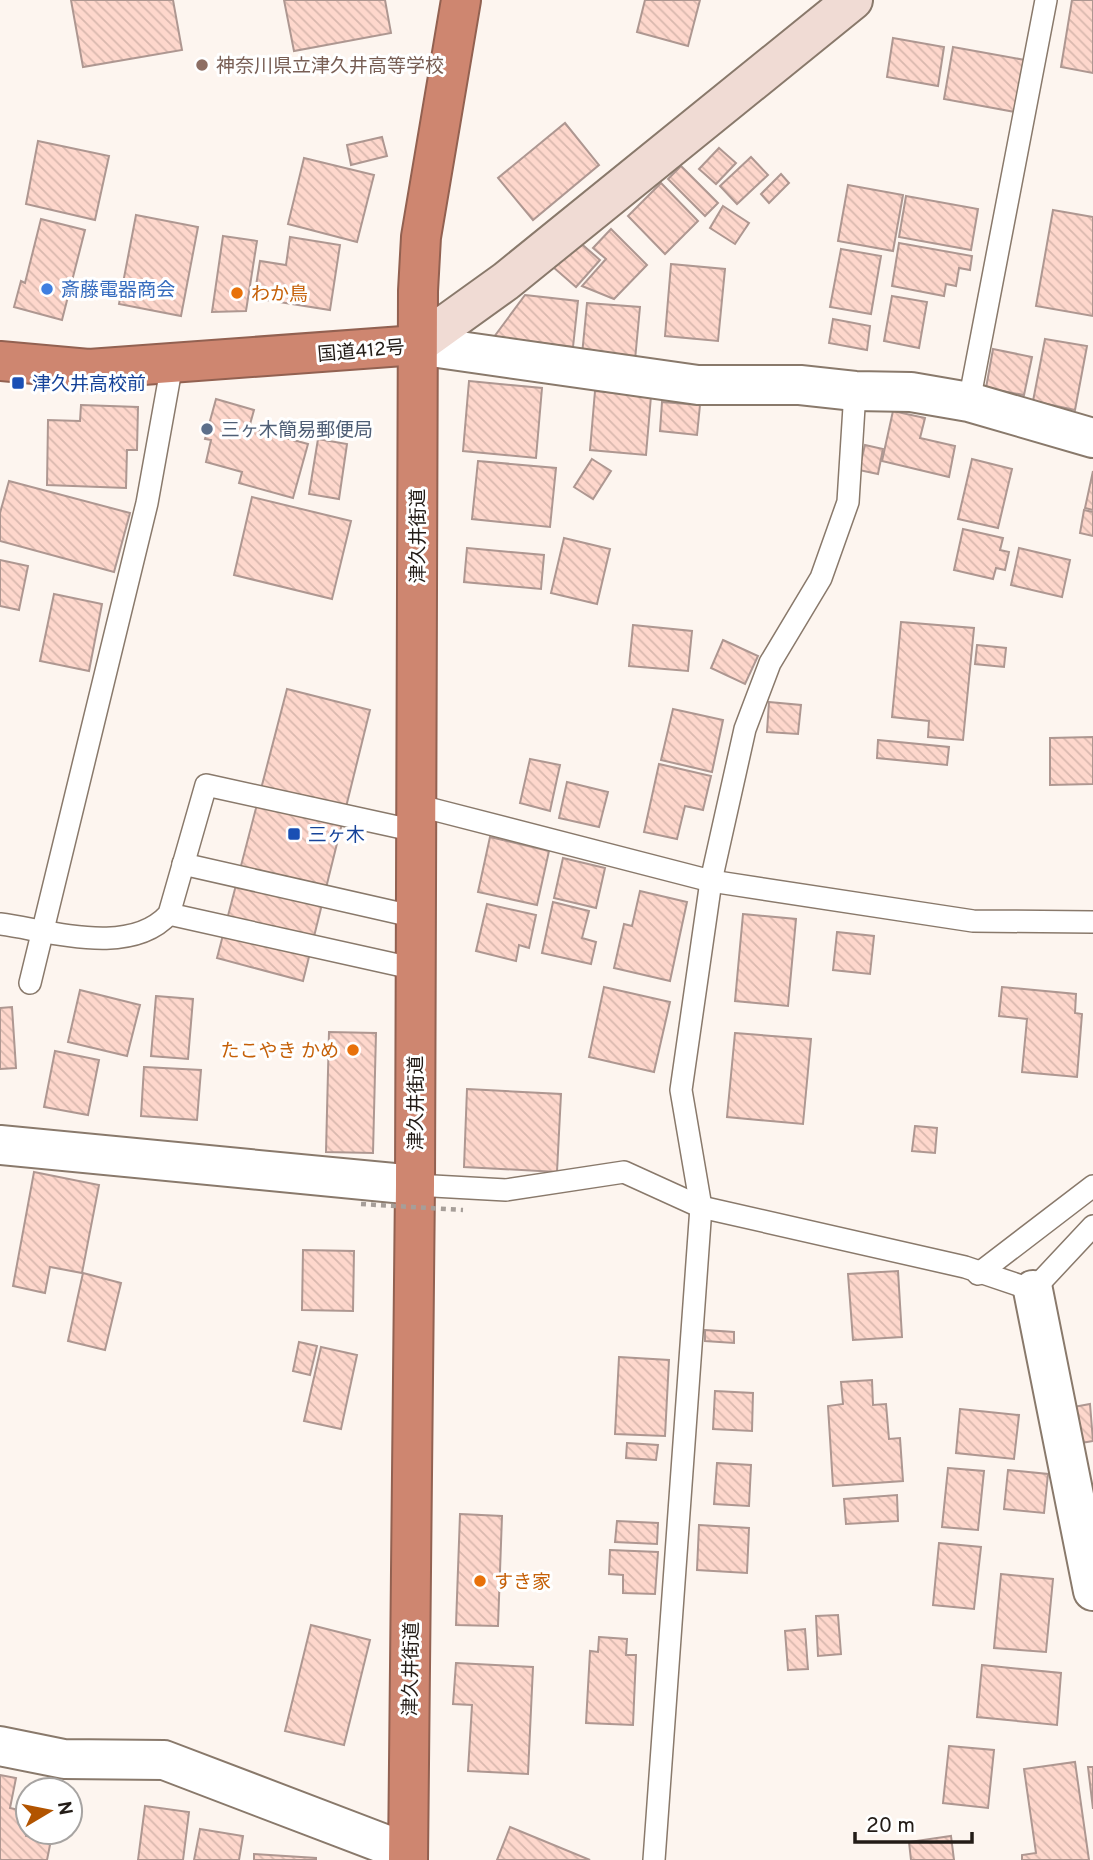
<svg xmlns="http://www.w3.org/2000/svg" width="1093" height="1860" viewBox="0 0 1093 1860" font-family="Overpass,'Noto Sans JP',sans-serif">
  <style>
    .building { fill: url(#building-back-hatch); stroke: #ae9791; stroke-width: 2 }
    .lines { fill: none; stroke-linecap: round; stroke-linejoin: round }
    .lane-casing { stroke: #89796b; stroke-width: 24 }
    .street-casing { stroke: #89796b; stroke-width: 42 }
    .secondary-casing { stroke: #89796b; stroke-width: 42 }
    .highway-casing { stroke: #926151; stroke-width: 42 }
    .lane { stroke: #fff; stroke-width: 21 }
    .street { stroke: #fff; stroke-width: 38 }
    .secondary { stroke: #f0dbd4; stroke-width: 38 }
    .highway { stroke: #ce8670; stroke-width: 38 }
    .path-bridge { stroke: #a69e99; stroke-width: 4.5; stroke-dasharray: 5 5; stroke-linecap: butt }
    .education-dot { fill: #8d6e63; stroke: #fff; stroke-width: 2.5 }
    .shop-dot { fill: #3f7fe0; stroke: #fff; stroke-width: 2.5 }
    .food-dot { fill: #e8710a; stroke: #fff; stroke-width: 2.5 }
    .transit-dot { fill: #1a4fb4; stroke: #fff; stroke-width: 2.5 }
    .service-dot { fill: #5c6f8a; stroke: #fff; stroke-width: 2.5 }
    .labels { text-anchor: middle; stroke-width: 6; stroke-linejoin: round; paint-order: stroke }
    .education-label { font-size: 19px; fill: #785e54; stroke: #fff; text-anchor: start }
    .shop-label { font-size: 19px; fill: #366cbe; stroke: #fff; text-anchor: start }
    .food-label { font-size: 19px; fill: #c56008; stroke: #fff; text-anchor: start }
    .street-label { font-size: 19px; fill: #231c17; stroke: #fff }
    .transit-label { font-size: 19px; fill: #164399; stroke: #fff; text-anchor: start }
    .service-label { font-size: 19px; fill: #4e5e75; stroke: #fff; text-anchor: start }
  </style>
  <defs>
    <pattern id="building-back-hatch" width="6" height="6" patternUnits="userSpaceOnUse" patternTransform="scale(1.75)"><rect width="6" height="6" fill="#fed7cc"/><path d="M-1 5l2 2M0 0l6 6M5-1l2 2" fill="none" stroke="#d9b8ae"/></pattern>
  </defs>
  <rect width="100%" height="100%" fill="#fdf5ef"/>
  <!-- building -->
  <g class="building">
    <polygon points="71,0 173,0 182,50 83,67"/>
    <polygon points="284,0 385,0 391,33 294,51"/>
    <polygon points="645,0 700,0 688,46 637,32"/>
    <polygon points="1072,0 1093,0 1093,73 1061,67"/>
    <polygon points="893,38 944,47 938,86 887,77"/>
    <polygon points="953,47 1025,60 1015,112 944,99"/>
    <polygon points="565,123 599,165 533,220 498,178"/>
    <polygon points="382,137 387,156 351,165 347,145"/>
    <polygon points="38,141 109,156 95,220 26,204"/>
    <polygon points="719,148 736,163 716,184 699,169"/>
    <polygon points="751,157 768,175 737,204 720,186"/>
    <polygon points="304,158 374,175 357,242 288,224"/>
    <polygon points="681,166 718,203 705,216 668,179"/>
    <polygon points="781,174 789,183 769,203 761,194"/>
    <polygon points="661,183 698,221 665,254 628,216"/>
    <polygon points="848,185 903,195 893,251 838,241"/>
    <polygon points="906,196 978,209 971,250 899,237"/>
    <polygon points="723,206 749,223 735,244 710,228"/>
    <polygon points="1053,210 1093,217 1093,316 1036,306"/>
    <polygon points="136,215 198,227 181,316 119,304"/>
    <polygon points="41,219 85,230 62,320 14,307 21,281 25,283"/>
    <polygon points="611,229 647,265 614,299 582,286 606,259 593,248"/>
    <polygon points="223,236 257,241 246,311 212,312"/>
    <polygon points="290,237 340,245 330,310 254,298 260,261 286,265"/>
    <polygon points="577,240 600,260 576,287 553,267"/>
    <polygon points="899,243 972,256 970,270 959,268 956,286 946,284 944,296 892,286"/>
    <polygon points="841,249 881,256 871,314 830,307"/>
    <polygon points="671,264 725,269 718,341 665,336"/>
    <polygon points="525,295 578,301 573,347 494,337"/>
    <polygon points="892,296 927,302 919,348 884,341"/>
    <polygon points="587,303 640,307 635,360 582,355"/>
    <polygon points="833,319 870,326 867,350 829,343"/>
    <polygon points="1045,339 1087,346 1075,410 1033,401"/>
    <polygon points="993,349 1032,357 1024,395 986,388"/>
    <polygon points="469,381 542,388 536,458 463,451"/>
    <polygon points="595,391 651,396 646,455 590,450"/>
    <polygon points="216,399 254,410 249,428 308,444 293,498 239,483 242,472 206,462 211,440 205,439"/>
    <polygon points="662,402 700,405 697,435 660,431"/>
    <polygon points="81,405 138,407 137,450 127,450 126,488 47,485 48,420 80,421"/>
    <polygon points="893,411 925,418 920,438 955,446 949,477 882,461"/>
    <polygon points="318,439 347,444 339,499 309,494"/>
    <polygon points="865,445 883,449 878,474 859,470"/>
    <polygon points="592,459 611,471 593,499 574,487"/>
    <polygon points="972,459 1012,469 998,528 958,519"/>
    <polygon points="478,461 556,468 550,527 472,519"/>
    <polygon points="1093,471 1093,510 1085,508"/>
    <polygon points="9,481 130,513 114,572 0,541 0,513"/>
    <polygon points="252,497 351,521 332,599 234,575"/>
    <polygon points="1084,510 1093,512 1093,536 1080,533"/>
    <polygon points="963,529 1003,538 1000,550 1009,552 1005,570 996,568 993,579 954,570"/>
    <polygon points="564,538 610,549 597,604 551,593"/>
    <polygon points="467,548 544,555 541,589 464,582"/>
    <polygon points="1019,548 1070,560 1062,597 1011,585"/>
    <polygon points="0,560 28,566 19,610 0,606"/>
    <polygon points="54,594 102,604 89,671 40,661"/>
    <polygon points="901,622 974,628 963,740 928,737 929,721 892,717"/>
    <polygon points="633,625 692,631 688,671 629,666"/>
    <polygon points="723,640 758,656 745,684 711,668"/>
    <polygon points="977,645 1006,648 1004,667 975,664"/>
    <polygon points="287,689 370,710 303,981 217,958"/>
    <polygon points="769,702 801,705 798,734 767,732"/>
    <polygon points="673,709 723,720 712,772 661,760"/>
    <polygon points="1093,737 1093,784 1050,785 1050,738"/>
    <polygon points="878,740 949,747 947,765 877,758"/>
    <polygon points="530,759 560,765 550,811 520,803"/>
    <polygon points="659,764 711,776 703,810 685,806 677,839 644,832"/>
    <polygon points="567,782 608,792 599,827 559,818"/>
    <polygon points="490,837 549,851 537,905 478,892"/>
    <polygon points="563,858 605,868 596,908 554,898"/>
    <polygon points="640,891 687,902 670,981 614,968 624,924 632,926"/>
    <polygon points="553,902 589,911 582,938 596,942 591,964 542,953"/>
    <polygon points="487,904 536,915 529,948 519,945 516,961 476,951"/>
    <polygon points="743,914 796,919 788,1006 735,1001"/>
    <polygon points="837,932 874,936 870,974 833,970"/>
    <polygon points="604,987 670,1002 654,1072 589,1057"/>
    <polygon points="1002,987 1076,994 1075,1013 1082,1014 1077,1077 1022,1072 1027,1019 999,1016"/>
    <polygon points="80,990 140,1005 127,1056 68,1042"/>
    <polygon points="156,996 193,999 188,1059 151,1056"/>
    <polygon points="12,1007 16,1068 0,1069 0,1008"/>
    <polygon points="329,1032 376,1033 373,1153 326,1152"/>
    <polygon points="735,1033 811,1039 803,1124 727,1117"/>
    <polygon points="55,1051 99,1060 88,1115 44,1107"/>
    <polygon points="144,1067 201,1070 197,1120 141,1116"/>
    <polygon points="467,1089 561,1094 557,1172 464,1167"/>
    <polygon points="915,1126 937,1128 935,1153 912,1151"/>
    <polygon points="34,1172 99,1185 82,1273 50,1267 45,1293 13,1286"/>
    <polygon points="303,1250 354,1251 353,1311 302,1310"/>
    <polygon points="898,1271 902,1337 853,1340 848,1274"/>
    <polygon points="83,1273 121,1283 105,1350 68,1341"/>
    <polygon points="705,1330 734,1332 734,1343 705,1341"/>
    <polygon points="299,1342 317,1346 310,1375 293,1371"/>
    <polygon points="321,1347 357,1355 341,1429 304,1421"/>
    <polygon points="619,1357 669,1360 665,1436 615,1434"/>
    <polygon points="872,1380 873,1405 886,1404 889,1439 900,1438 903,1481 833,1486 828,1406 843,1404 841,1382"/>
    <polygon points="715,1391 753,1393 752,1431 713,1429"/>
    <polygon points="1090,1404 1093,1441 1075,1444 1068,1408"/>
    <polygon points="960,1409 1019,1415 1014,1459 956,1453"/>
    <polygon points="627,1443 658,1445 656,1460 626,1458"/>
    <polygon points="717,1463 751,1465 749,1506 714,1504"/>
    <polygon points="948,1468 984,1471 978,1530 942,1527"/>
    <polygon points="1008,1470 1048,1474 1044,1513 1004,1509"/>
    <polygon points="897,1495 898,1521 846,1524 844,1499"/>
    <polygon points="460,1514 502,1516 498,1626 456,1625"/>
    <polygon points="617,1521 658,1523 657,1544 615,1542"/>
    <polygon points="699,1525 749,1528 747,1573 697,1570"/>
    <polygon points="939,1543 981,1547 974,1609 933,1605"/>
    <polygon points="610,1550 658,1552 655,1594 623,1593 623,1575 609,1574"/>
    <polygon points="1001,1574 1053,1579 1046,1652 994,1648"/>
    <polygon points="838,1615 841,1654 818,1656 816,1616"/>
    <polygon points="311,1625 370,1640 344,1745 285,1731"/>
    <polygon points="805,1629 808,1669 788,1670 785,1631"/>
    <polygon points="599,1637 627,1639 626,1655 636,1655 633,1725 586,1723 590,1651 598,1652"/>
    <polygon points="456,1663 533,1667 528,1774 468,1771 472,1705 453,1704"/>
    <polygon points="982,1665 1061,1673 1057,1725 977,1717"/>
    <polygon points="949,1746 994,1750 988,1808 943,1803"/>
    <polygon points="1075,1762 1089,1860 1022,1860 1022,1855 1036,1853 1024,1769"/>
    <polygon points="1088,1767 1093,1767 1093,1809"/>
    <polygon points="0,1775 16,1778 10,1808 28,1812 26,1836 51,1840 47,1860 0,1860"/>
    <polygon points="145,1806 189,1812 183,1860 138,1860"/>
    <polygon points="510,1827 590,1860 497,1860"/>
    <polygon points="200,1829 243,1836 239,1860 194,1860"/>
    <polygon points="951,1836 954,1860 911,1860 909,1842"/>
    <polygon points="254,1854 316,1858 316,1860 254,1860"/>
  </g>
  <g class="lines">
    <defs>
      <g id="lane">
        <polyline points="969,402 1046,0"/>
        <polyline points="416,805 711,881 973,921 1093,922"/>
        <polyline points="183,864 416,917"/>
        <polyline points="169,914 416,969"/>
        <path d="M0,924C52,931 130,957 169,914L206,785L416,831"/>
        <polyline points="30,983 147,503 172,364"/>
        <polyline points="415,1185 506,1190 624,1172 701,1207 965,1267 1033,1290 1093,1226"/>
        <polyline points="978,1274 1093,1186"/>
        <polyline points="654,1860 701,1207 681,1090 711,881 745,729 770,663 821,578 848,502 855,391"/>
      </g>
      <g id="street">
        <polyline points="417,345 698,385 800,385 855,391 911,392 969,402 1093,438"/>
        <polyline points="0,1145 415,1185"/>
        <polyline points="1033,1290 1093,1591"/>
        <polyline points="0,1746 64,1759 164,1760 408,1853"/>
      </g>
      <polyline id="secondary" points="417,345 506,281 853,0"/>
      <g id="highway">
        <polyline points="0,361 89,369 417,345"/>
        <polyline points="408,1860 415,1185 418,291 421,237 461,0"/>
      </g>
    </defs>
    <!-- lane casing -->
    <use href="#lane" class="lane-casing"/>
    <!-- street casing -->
    <use href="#street" class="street-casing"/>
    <!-- secondary casing -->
    <use href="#secondary" class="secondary-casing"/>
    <!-- highway casing -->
    <use href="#highway" class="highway-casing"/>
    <!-- lane -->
    <use href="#lane" class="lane"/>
    <!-- street -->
    <use href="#street" class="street"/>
    <!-- secondary -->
    <use href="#secondary" class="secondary"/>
    <!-- highway -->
    <use href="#highway" class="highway"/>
    <!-- path-bridge -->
    <polyline class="path-bridge" points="361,1204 463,1210"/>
  </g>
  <!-- markers -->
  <circle class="education-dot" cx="202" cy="65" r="7"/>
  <circle class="shop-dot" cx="47" cy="289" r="7"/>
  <g class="food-dot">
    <circle cx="237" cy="293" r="7"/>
    <circle cx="353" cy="1050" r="7"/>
    <circle cx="480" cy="1581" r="7"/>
  </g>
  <g class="transit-dot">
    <rect x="11" y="376" width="14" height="14" rx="3.5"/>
    <rect x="287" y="827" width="14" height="14" rx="3.5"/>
  </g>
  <circle class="service-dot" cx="207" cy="429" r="7"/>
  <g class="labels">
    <!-- education labels -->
    <g class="education-label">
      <text x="216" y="72">神奈川県立津久井高等学校</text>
    </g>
    <!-- shop labels -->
    <g class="shop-label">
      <text x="61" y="296">斎藤電器商会</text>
    </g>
    <!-- food labels -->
    <g class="food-label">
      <text x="251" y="300">わか鳥</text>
      <text x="339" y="1057" text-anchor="end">たこやき かめ</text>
      <text x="494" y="1588">すき家</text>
    </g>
    <!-- street labels -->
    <g class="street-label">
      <text transform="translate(361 350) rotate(-5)" y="7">国道412号</text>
      <text transform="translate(417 536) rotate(-90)" y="7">津久井街道</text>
      <text transform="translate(415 1103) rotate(-90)" y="7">津久井街道</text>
      <text transform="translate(410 1669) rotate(-89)" y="7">津久井街道</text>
    </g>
    <!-- transit labels -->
    <g class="transit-label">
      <text x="32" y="390">津久井高校前</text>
      <text x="308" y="841">三ヶ木</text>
    </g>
    <!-- service labels -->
    <g class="service-label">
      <text x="221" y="436">三ヶ木簡易郵便局</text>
    </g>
  </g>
  <!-- north arrow -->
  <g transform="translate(49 1811) rotate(80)"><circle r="33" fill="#ffffff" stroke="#a7a4a2" stroke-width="2"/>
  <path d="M0-5L12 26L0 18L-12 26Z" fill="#b25400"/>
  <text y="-10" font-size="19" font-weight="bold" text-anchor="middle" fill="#231c17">N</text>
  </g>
  <!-- scale -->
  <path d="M855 1832v10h117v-10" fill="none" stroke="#231c17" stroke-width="3.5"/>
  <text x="866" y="1832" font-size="21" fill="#231c17" stroke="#ffffff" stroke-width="5" paint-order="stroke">20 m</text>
</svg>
